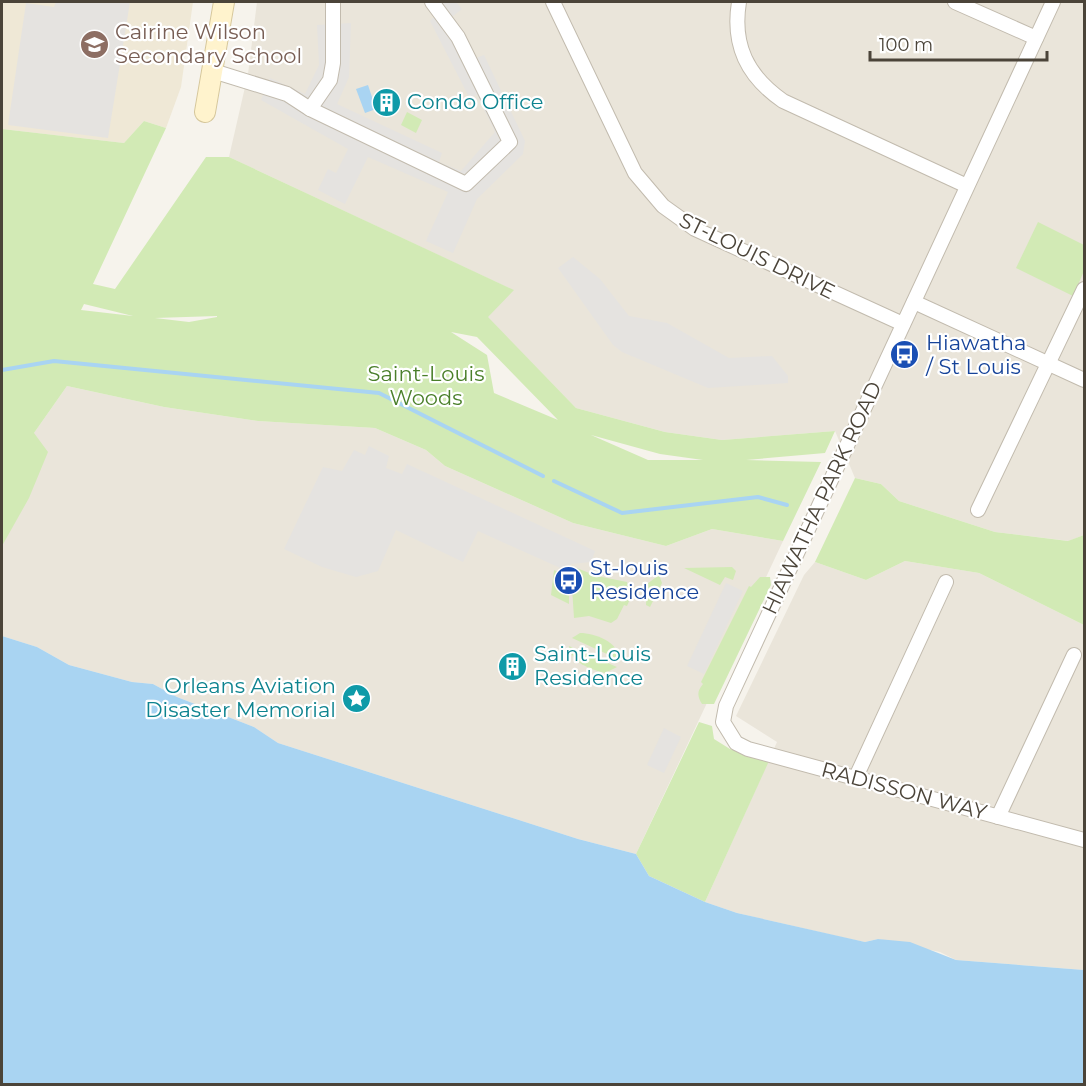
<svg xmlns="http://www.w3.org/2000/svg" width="1086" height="1086" viewBox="0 0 1086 1086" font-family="Montserrat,sans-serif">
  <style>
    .residential { fill: #eae5da }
    .education { fill: #efe8d6 }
    .green { fill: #d2eab5; fill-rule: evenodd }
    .parking { fill: #e5e3e0 }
    .water { fill: #a9d4f2 }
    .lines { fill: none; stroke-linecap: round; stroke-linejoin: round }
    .stream { stroke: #a9d4f2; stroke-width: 4 }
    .street-casing { stroke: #c2bbae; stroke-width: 16 }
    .secondary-casing { stroke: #d6c79b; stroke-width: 22 }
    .street { stroke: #fff; stroke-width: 14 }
    .secondary { stroke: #fff3cd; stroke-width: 20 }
    .labels { text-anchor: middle; stroke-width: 4.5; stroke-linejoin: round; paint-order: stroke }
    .education-label { font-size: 21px; fill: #785e54; stroke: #fff; text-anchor: start }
    .culture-label { font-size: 21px; fill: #0d838f; stroke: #fff; text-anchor: start }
    .street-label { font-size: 21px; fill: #4b4439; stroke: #fff }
    .transit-label { font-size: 21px; fill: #164399; stroke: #fff; text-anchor: start }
    .park-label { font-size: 21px; fill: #4a7f2a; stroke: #fff }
  </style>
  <rect width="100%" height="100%" fill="#f6f3ec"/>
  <!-- residential -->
  <g class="residential">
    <polygon points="257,2 1084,2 1084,535 1069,541 995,532 899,501 881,484 855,478 835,431 722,440 665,432 576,408 487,317 513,290 229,157 248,74"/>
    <polygon points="67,386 164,407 258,421 375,428 426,450 445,466 573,523 666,546 712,529 783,541 636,854 578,839 278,743 254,727 177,697 153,684 132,682 69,665 37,647 2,636 2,540 34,433"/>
    <polygon points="905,561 979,573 1084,625 1084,970 956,960 940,952 878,939 865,942 850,939 737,913 705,902 777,742 736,716 804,575 815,562 866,580"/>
  </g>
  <!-- education -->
  <polygon class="education" points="2,2 193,2 181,87 166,128 144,121 124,143 2,129"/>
  <!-- green -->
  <g class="green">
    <polygon points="407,112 422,120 416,133 401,125"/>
    <path d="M144,121L166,128L93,284L115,289L206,157H229L514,290L488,317L576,408L665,432L722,440L835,431L825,453L746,460L821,462L783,541L712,529L666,546L573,523L445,466L426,450L375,428L258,421L164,407L67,386L34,433L48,452L29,498L2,546V129L124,143ZM84,304L133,316L81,310ZM217,317L189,322L155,318L217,316ZM451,332L477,337L558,420L494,393L487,355ZM591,435L660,454L703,460H648Z"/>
    <polygon points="1038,222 1084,245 1084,271 1073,296 1016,268"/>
    <polygon points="855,478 881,484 899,501 995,532 1068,541 1084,535 1084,625 979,573 905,561 866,580 815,562"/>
    <polygon points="574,567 597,576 627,582 630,599 627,606 624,605 617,619 611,623 589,616 574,618 571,573"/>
    <polygon points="732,567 736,571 733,580 725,577 720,585 684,568"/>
    <polygon points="554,570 569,576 569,604 551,595"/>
    <polygon points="659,575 662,583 650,607 646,605 647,584"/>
    <path d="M760,577H770L771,585L714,704H702C697,696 697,691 703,684L701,682L749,586L751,587Z"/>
    <path d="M580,633C595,633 619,642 620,660L572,638Z"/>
    <path d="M569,646L617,667L605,673C590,669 571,663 569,646Z"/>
    <polygon points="699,722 712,726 714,739 730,749 769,761 705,902 649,876 636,854"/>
  </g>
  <!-- parking -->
  <g class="parking">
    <polygon points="56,2 130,2 108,138 8,125 26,3 54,7"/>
    <polygon points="426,2 456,2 462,9 452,17 473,59 484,55 525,141 523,154 477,199 453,253 426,241 448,192 368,157 345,204 318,190 328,169 336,173 348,149 261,100 270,78 305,94 319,65 317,25 351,23 349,77 337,104 442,153 439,162 461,171 495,132 477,95 469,97 430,21 437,14"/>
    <polygon points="573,257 600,279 629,316 667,323 729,358 772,356 788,376 788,383 708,388 622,352 613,345 558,268"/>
    <polygon points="369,446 389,456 386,468 402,474 407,464 595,551 591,562 571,564 567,571 478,531 463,562 396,530 378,571 356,577 322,567 284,549 323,467 342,471 354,450 365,455"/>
    <polygon points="726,583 743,591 704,674 687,666"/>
    <polygon points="664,728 681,737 664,773 647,765"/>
  </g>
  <!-- water -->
  <g class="water">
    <polygon points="368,85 376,109 365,113 356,89"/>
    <polygon points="2,636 37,647 69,665 132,682 153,684 177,697 254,727 278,743 578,839 636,854 649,876 705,902 737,913 865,942 878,939 910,942 956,960 1084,970 1084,1084 2,1084"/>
  </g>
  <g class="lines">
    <!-- stream -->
    <g class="stream">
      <polyline points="2,370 54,361 379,393 543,476"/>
      <polyline points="554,481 622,513 758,497 787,505"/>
    </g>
    <defs>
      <g id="street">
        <polyline points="553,2 635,173 663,206 695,229 903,324"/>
        <path d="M739,2C732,45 747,76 783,101L967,186"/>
        <polyline points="955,2 1036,38"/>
        <polyline points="1053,2 726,706 723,722 736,743 748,749 1084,840"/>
        <polyline points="213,71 287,94 310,109 466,184 510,142 458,37 432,2"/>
        <polyline points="310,109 330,80 333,63 333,2"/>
        <polyline points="914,302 1084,380"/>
        <polyline points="978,510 1084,289"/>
        <polyline points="856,777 946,582"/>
        <polyline points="998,817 1074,655"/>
      </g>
      <polyline id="secondary" points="205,112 224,2"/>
    </defs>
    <!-- street casing -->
    <use href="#street" class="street-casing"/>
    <!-- secondary casing -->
    <use href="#secondary" class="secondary-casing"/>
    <!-- street -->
    <use href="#street" class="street"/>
    <!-- secondary -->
    <use href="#secondary" class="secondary"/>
  </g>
  <!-- icons -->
  <defs>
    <symbol id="school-disc" viewBox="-11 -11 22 22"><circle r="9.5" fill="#8d6e63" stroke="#fff"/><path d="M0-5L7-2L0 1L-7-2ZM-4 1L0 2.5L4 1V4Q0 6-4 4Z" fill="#fff"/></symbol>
    <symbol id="building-disc" viewBox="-11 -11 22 22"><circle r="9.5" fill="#0f9aa8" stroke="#fff"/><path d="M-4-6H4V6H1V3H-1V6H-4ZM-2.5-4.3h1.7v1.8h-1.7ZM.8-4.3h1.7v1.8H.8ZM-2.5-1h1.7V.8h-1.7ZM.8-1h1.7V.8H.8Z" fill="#fff"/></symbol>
    <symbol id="bus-disc" viewBox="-11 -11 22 22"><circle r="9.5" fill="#1a4fb4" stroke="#fff"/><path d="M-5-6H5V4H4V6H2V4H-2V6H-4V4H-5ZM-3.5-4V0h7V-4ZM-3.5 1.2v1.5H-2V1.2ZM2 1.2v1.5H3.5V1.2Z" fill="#fff"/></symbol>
    <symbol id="sight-disc" viewBox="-11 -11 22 22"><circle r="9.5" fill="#0f9aa8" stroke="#fff"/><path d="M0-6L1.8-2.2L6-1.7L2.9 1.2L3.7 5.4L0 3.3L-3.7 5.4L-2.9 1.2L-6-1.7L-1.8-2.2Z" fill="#fff"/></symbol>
  </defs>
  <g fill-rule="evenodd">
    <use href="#school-disc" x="78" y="28" width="33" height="33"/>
    <use href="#building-disc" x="370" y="86" width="33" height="33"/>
    <use href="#bus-disc" x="888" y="338" width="33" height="33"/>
    <use href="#bus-disc" x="552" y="564" width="33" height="33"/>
    <use href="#building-disc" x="496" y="650" width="33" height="33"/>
    <use href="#sight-disc" x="340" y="682" width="33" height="33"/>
  </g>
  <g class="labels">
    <!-- education labels -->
    <g class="education-label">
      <text x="115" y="39">Cairine Wilson<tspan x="115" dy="24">Secondary School</tspan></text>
    </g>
    <!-- culture labels -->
    <g class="culture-label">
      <text x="407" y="109">Condo Office</text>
      <text x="534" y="661">Saint-Louis<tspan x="534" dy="24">Residence</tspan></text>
      <text x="336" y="693" text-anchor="end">Orleans Aviation<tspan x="336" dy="24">Disaster Memorial</tspan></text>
    </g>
    <!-- street labels -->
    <g class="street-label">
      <text transform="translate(757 256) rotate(26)" y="7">ST-LOUIS DRIVE</text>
      <text transform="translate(822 498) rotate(-65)" y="7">HIAWATHA PARK ROAD</text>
      <text transform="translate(904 791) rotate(15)" y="7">RADISSON WAY</text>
    </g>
    <!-- transit labels -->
    <g class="transit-label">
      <text x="926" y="350">Hiawatha<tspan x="926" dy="24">/ St Louis</tspan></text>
      <text x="590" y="575">St-louis<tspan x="590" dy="24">Residence</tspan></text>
    </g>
    <!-- park labels -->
    <g class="park-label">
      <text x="426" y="381">Saint-Louis<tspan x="426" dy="24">Woods</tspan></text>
    </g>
  </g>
  <!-- border -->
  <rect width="1086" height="1086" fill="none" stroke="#4b4439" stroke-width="6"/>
  <!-- scale -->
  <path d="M870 51v9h177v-9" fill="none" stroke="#4b4439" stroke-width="3"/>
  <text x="879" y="51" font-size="18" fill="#4b4439" stroke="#ffffff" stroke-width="4.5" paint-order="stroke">100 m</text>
</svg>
